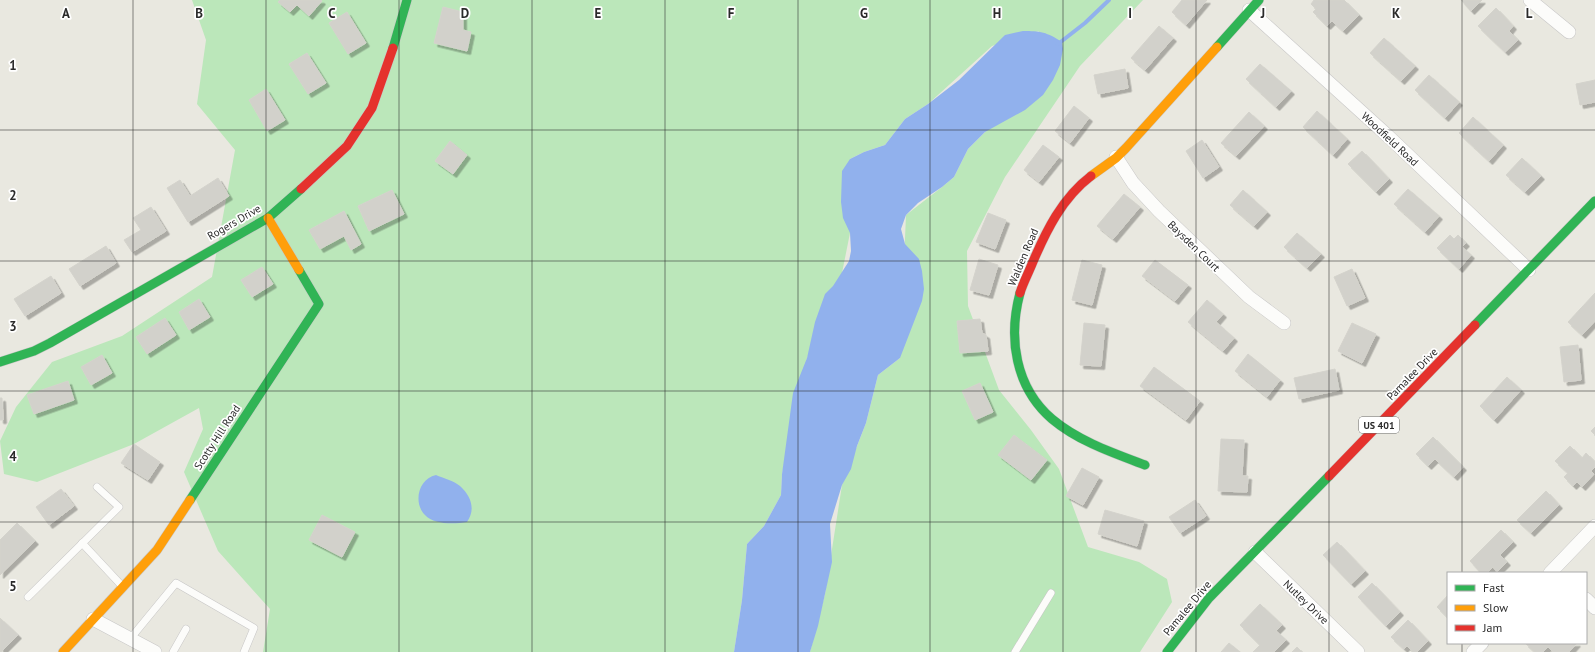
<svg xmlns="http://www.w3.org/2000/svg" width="1595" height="652" viewBox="0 0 1595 652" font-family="'PT Sans',sans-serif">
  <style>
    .green { fill: #bbe7ba }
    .water { fill: #91b1ed }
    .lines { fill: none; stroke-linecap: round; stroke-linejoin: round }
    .stream { stroke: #91b1ed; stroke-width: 4 }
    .building { fill: #d2d1cb; stroke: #d4d3cc; filter: url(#shadow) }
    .lane-casing { stroke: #c7c6c6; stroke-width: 8 }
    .street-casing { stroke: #c7c6c6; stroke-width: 14 }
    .fast-casing { stroke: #c7c6c6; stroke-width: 10 }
    .slow-casing { stroke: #c7c6c6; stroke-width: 10 }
    .jam-casing { stroke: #c7c6c6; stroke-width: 10 }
    .lane { stroke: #fcfcfa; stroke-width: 7 }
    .street { stroke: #fcfcfa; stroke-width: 13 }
    .fast { stroke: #30b455; stroke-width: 9 }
    .slow { stroke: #ff9f0a; stroke-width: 9 }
    .jam { stroke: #e5322d; stroke-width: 9 }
    .grid { fill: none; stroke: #2a2a2a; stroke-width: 1; stroke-opacity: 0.55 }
    .labels { text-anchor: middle; stroke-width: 3.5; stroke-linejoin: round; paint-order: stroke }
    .shield { fill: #fff; stroke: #6a6a6a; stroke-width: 1 }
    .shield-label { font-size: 10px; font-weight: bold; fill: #2a2a2a }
    .street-label { font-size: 11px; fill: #2a2a2a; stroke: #fff }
    .grid-label { font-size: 13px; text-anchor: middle; font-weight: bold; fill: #2a2a2a; stroke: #fff; stroke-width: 3.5; stroke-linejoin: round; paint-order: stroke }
  </style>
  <defs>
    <filter id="shadow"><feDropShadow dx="3.5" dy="3.5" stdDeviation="0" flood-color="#0004"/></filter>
  </defs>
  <rect width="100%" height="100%" fill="#e9e8e0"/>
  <!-- green -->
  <polygon class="green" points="192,0 1143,0 1080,66 1005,177 967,251 968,306 999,390 1031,430 1059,469 1088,547 1139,562 1167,579 1172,602 1140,652 810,652 825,594 842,485 866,423 878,375 900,358 906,215 942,187 954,177 968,149 985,132 1039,31 992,46 928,104 905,119 885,145 864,152 850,159 850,233 842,273 807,358 782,474 781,495 764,526 747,544 742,600 734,652 263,652 270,609 218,551 184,472 203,429 199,408 134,444 37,482 4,474 0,441 16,407 52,362 122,336 212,277 235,150 197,104 206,40"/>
  <!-- water -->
  <g class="water">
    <path d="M1023,31C1040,31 1047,32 1062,42L1063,49L1060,65L1053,80L1043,95L1025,110L985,132L968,149L954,177L942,187L918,203L906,215L901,229L905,244L919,259L922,271L924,289L922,301L900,358L878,375L866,423L857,446L851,469L842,485L830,524L832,562L818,626L810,652H734L742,600L747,544L764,526L781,495L782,474L793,393L807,358L815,322L825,294L833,286L849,261L851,251L850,233L843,218L841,202L842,171L850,159L864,152L885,145L905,119L928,104L959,80L1005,35Z"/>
    <path d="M436,475C443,478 454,481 460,486C471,496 476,509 467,522C455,524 434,525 425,515C413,503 418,479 436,475Z"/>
  </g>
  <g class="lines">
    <!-- stream -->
    <polyline class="stream" points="1058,44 1085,23 1109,0"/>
  </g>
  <!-- building -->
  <g class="building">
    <polygon points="280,0 321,0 322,1 309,16 297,5 290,12 278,2"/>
    <polygon points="1182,0 1207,0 1186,25 1172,12"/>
    <polygon points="1314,0 1344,0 1359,15 1343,31 1332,21 1327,26 1313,12 1316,9 1311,4"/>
    <polygon points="1461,0 1482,0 1471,11"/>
    <polygon points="443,7 463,12 463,30 471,32 467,51 434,43"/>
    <polygon points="1496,8 1513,26 1509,31 1518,40 1505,52 1478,26"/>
    <polygon points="347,12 366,43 348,54 329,23"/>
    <polygon points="1159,26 1173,38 1145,70 1131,58"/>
    <polygon points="1384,38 1415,66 1401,81 1370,53"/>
    <polygon points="307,53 326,83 308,94 289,64"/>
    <polygon points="1260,64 1291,91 1276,107 1246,79"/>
    <polygon points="1125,69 1128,88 1098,94 1094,75"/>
    <polygon points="1429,75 1459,102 1445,118 1415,90"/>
    <polygon points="1595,80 1595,102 1580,105 1576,84"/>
    <polygon points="266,89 285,120 267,131 249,100"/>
    <polygon points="1074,106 1089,118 1070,143 1055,131"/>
    <polygon points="1317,111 1347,139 1333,155 1303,127"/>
    <polygon points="1249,112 1264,126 1236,156 1221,143"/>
    <polygon points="1473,117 1503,145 1489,161 1459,133"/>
    <polygon points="1202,140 1219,167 1203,178 1186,151"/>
    <polygon points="450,141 467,155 453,174 435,161"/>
    <polygon points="1043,145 1059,157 1039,182 1024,170"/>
    <polygon points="1362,151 1389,179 1376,192 1348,164"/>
    <polygon points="1522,158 1541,176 1525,192 1506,175"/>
    <polygon points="218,178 229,196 188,222 167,188 180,180 190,196"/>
    <polygon points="1408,189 1439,216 1425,232 1394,204"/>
    <polygon points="392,190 404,214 369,231 358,206"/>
    <polygon points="1243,190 1267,212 1254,226 1230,205"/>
    <polygon points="1124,194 1140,207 1113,239 1097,226"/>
    <polygon points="151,207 166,231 132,252 124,240 141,230 133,218"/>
    <polygon points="344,211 361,244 351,250 344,236 320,249 309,230"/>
    <polygon points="988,213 1006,220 995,249 976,242"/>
    <polygon points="1297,233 1321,254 1307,268 1284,247"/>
    <polygon points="1450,235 1454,239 1458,235 1466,243 1462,247 1471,255 1459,269 1437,248"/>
    <polygon points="106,246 116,263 80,286 69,269"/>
    <polygon points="979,259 998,265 989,295 970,290"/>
    <polygon points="1082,260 1102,265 1092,305 1072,300"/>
    <polygon points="1155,260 1188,285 1175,301 1142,276"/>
    <polygon points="262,267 273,284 252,297 241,280"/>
    <polygon points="1352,269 1365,298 1347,306 1334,277"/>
    <polygon points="51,276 61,293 25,316 14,299"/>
    <polygon points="1595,293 1595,321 1582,335 1568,322"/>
    <polygon points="199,299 210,317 189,330 179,312"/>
    <polygon points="1207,300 1223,314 1216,322 1234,338 1223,351 1188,322"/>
    <polygon points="165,318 176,335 147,354 136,337"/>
    <polygon points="980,319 982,333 986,335 988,351 960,353 957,321"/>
    <polygon points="1084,323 1105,325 1101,366 1080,365"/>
    <polygon points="1352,323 1376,334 1362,363 1338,351"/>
    <polygon points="1578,345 1581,380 1564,382 1560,347"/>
    <polygon points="1248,354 1280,380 1267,397 1235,371"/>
    <polygon points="102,355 112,373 91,385 81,367"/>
    <polygon points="1154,367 1200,401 1186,420 1140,386"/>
    <polygon points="1335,369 1339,390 1299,399 1294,378"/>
    <polygon points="1507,377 1521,390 1494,420 1480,406"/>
    <polygon points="68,381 74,400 34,414 27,395"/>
    <polygon points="980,383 993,412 975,420 962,391"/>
    <polygon points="0,398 2,398 3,420 0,420"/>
    <polygon points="1595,427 1595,435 1591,431"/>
    <polygon points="1014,435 1047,460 1031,480 998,455"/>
    <polygon points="1433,437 1463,467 1454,477 1435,459 1428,466 1416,454"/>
    <polygon points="1221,439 1244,440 1242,476 1248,476 1247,492 1218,491"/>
    <polygon points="134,444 160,462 148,480 121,463"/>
    <polygon points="1570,446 1582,458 1586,453 1595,462 1595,467 1591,471 1594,474 1582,487 1577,482 1573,486 1564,477 1568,473 1555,461"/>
    <polygon points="1082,468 1099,477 1083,505 1066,496"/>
    <polygon points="61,489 74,506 49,525 36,507"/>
    <polygon points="1546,491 1559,505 1531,533 1517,520"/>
    <polygon points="1195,500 1206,516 1180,533 1169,517"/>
    <polygon points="1105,510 1144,521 1137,546 1098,534"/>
    <polygon points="322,515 355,532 342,557 309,540"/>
    <polygon points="17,523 35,541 0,575 0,540"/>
    <polygon points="1501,530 1513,542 1500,555 1507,562 1497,572 1493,567 1487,573 1481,573 1470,561"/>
    <polygon points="1337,542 1365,571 1351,584 1323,555"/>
    <polygon points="1372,583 1400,612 1386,626 1358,597"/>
    <polygon points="1448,595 1448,618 1437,607"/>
    <polygon points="1260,604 1282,625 1276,631 1286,640 1274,652 1253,652 1260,645 1240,625"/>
    <polygon points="0,618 18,635 1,652 0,652"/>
    <polygon points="1408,620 1428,641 1417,652 1413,652 1407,646 1404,649 1391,637"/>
    <polygon points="1229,643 1240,652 1221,652"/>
    <polygon points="1525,643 1577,643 1569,652 1553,652 1548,647 1543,652 1535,652"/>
    <polygon points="1297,647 1302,652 1292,652"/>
  </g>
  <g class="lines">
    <defs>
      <g id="lane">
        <polyline points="82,543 123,587"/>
        <polyline points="28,597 119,507 97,487"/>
        <polyline points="130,639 176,583 254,628 244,652"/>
        <polyline points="173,652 186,629"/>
        <polyline points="1015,652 1051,593"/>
      </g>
      <g id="street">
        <polyline points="1530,0 1569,32"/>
        <polyline points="1249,10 1388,136 1529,270"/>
        <polyline points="1116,157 1133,183 1159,211 1249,297 1284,323"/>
        <polyline points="1255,552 1358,652"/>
        <polyline points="1550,573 1595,526"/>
        <polyline points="1586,599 1595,608"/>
        <polyline points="93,619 155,652"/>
        <polyline points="1473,652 1482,643"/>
      </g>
      <g id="fast">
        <polyline points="1217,47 1259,0"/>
        <polyline points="393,48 407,0"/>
        <path d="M1020,293C1008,338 1015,387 1052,419C1078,441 1113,453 1145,465"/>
        <polyline points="1475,325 1595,201"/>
        <polyline points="0,362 34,351 50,343 268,218 301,189"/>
        <polyline points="190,500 319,304 299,270"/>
        <polyline points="1167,652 1209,598 1329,476"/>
      </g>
      <g id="slow">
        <polyline points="1091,176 1116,158 1126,148 1217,47"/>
        <polyline points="268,218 299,270"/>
        <polyline points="63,652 157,550 190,500"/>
      </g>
      <g id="jam">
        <polyline points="301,189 347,146 372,108 393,48"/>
        <path d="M1020,293C1023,283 1028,274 1032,264C1046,231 1062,198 1091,176"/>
        <polyline points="1329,476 1475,325"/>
      </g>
    </defs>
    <!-- lane casing -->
    <use href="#lane" class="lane-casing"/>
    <!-- street casing -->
    <use href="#street" class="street-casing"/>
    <!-- fast casing -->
    <use href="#fast" class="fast-casing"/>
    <!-- slow casing -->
    <use href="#slow" class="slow-casing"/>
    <!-- jam casing -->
    <use href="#jam" class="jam-casing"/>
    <!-- lane -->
    <use href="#lane" class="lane"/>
    <!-- street -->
    <use href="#street" class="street"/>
    <!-- fast -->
    <use href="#fast" class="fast"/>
    <!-- slow -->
    <use href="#slow" class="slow"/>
    <!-- jam -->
    <use href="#jam" class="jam"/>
  </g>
  <!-- grid -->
  <path class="grid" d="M133,0V652M266,0V652M399,0V652M532,0V652M665,0V652M798,0V652M930,0V652M1063,0V652M1196,0V652M1329,0V652M1462,0V573M0,130H1595M0,261H1595M0,391H1595M0,522H1595M1462,643V652"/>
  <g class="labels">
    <!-- shield labels -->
    <rect class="shield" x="1359" y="417" width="40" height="16" rx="3"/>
    <g class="shield-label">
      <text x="1379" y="429">US 401</text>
    </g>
    <!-- street labels -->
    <g class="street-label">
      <text transform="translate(1390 139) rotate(43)" y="4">Woodfield Road</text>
      <text transform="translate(234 222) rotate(-30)" y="4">Rogers Drive</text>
      <text transform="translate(1194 246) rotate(44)" y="4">Baysden Court</text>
      <text transform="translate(1023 257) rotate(-67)" y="4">Walden Road</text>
      <text transform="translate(1412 374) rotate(-46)" y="4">Pamalee Drive</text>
      <text transform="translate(217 437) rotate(-57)" y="4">Scotty Hill Road</text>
      <text transform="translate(1306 602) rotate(44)" y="4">Nutley Drive</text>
      <text transform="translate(1187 608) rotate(-50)" y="4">Pamalee Drive</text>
    </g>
  </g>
  <g class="grid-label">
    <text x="66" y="18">A</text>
    <text x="199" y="18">B</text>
    <text x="332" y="18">C</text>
    <text x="465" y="18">D</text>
    <text x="598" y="18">E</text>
    <text x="731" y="18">F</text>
    <text x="864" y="18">G</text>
    <text x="997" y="18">H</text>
    <text x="1130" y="18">I</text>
    <text x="1263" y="18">J</text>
    <text x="1396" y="18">K</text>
    <text x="1529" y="18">L</text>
    <text x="13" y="70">1</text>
    <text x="13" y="200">2</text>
    <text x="13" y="331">3</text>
    <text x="13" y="461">4</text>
    <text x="13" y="591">5</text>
  </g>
  <!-- legend -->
  <rect x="1447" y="572" width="140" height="72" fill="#ffffff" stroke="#aaaaaa"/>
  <rect x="1455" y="585" width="20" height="6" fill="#30b455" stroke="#aaaaaa"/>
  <text x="1483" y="592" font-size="12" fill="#2a2a2a">Fast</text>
  <rect x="1455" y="605" width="20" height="6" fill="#ff9f0a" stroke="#aaaaaa"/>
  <text x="1483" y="612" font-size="12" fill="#2a2a2a">Slow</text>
  <rect x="1455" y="625" width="20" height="6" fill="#e5322d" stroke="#aaaaaa"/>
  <text x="1483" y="632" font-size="12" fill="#2a2a2a">Jam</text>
</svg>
